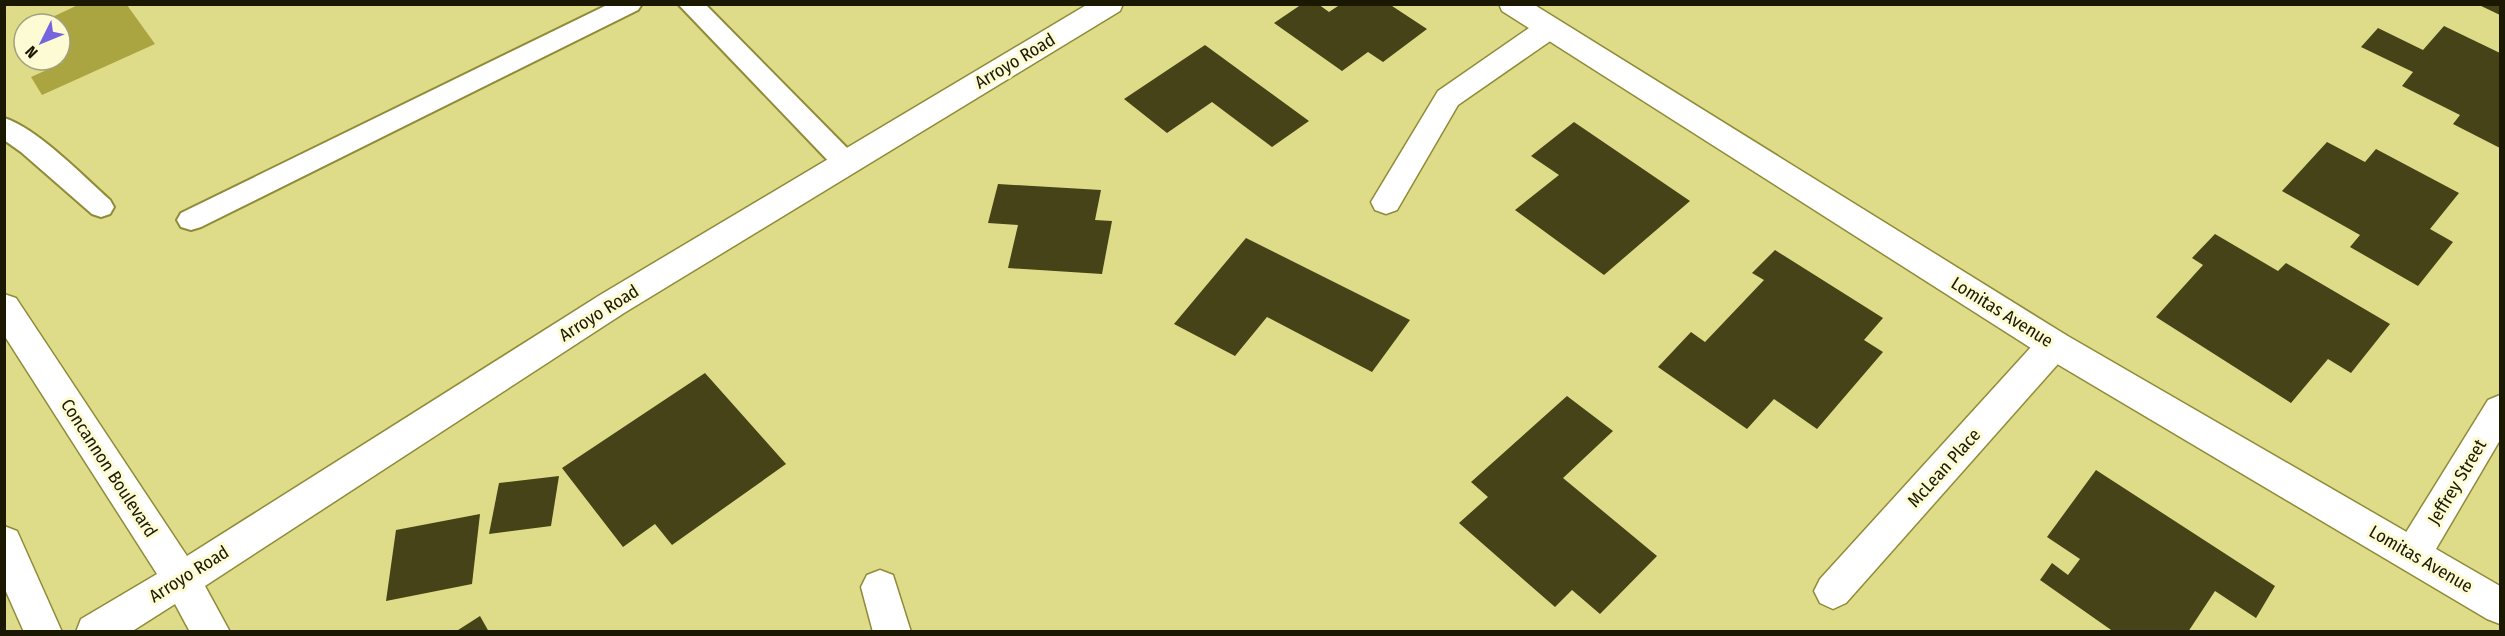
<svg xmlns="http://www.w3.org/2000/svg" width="2505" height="636" viewBox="0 0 2505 636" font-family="'Fira Sans Condensed',sans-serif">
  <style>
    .water { fill: #aaa540 }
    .building { fill: #454317 }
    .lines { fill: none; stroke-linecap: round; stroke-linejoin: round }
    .lane-casing { stroke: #8f8b38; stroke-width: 4 }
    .street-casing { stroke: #8f8b38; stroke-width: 3 }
    .secondary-casing { stroke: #8f8b38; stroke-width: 3 }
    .lane { fill: #fff; fill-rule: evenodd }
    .street { fill: #fff; fill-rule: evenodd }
    .secondary { fill: #fff; fill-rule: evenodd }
    .labels { text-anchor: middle; stroke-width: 6; stroke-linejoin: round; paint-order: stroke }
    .street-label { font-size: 18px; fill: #1a1801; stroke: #fcfbd3 }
  </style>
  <rect width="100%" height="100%" fill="#dfdc89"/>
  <!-- water -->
  <polygon class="water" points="80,4 127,5 155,44 42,95 31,77 62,63 67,55 60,44 60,24 48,24 46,20"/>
  <!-- building -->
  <g class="building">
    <polygon points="1302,4 1318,4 1329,12 1341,4 1389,4 1427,29 1383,62 1368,52 1342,71 1274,23"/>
    <polygon points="2477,4 2500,4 2500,15"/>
    <polygon points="2444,26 2500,53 2500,148 2453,124 2460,115 2402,86 2413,72 2361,47 2378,28 2423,50"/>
    <polygon points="1205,45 1309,121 1272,147 1212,102 1167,133 1124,99"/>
    <polygon points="1574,122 1690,201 1604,275 1515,210 1559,175 1531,156"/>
    <polygon points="2327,142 2365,162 2376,149 2459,193 2430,229 2453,242 2418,286 2350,247 2360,235 2282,191"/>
    <polygon points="998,184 1101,190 1095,220 1112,221 1102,274 1008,268 1018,225 988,223"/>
    <polygon points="2215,234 2278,271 2286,263 2390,324 2351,373 2328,359 2291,403 2156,317 2203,265 2192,258"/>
    <polygon points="1246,238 1410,320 1372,372 1267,317 1235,356 1174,324"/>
    <polygon points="1775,250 1883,318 1864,340 1883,352 1817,429 1774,399 1747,429 1658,367 1691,332 1705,342 1764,280 1752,273"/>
    <polygon points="705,373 786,464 672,545 655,524 623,547 562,468"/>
    <polygon points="1567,396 1613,431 1563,478 1657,556 1600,614 1572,590 1555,607 1459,523 1488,497 1471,482"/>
    <polygon points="2096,470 2275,586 2256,618 2215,591 2188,632 2114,632 2040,580 2052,563 2068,575 2080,559 2047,537"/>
    <polygon points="559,476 551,526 489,534 499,483"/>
    <polygon points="480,514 472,584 386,601 396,530"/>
    <polygon points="480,616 489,632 455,632"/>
  </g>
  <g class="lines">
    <defs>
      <g id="lane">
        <polygon points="609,4 642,4 638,10 201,227 191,230 181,227 177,220 181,213"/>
        <polygon points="678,4 705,4 855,156 859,163 855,170 846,173 837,170"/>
        <path d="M4,118C37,128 84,177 110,200L114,207L110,214L101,217L92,214L21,152L4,140Z"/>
      </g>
      <g id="street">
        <polygon points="1549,18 1559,21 1563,28 1559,35 1458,105 1397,210 1386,214 1375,210 1371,202 1438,91 1539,21"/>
        <polygon points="2054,331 2066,335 2071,345 2066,355 1846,603 1833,609 1820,603 1814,591 1820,579 2042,335"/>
        <polygon points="2500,395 2500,440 2426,566 2413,571 2400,566 2394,554 2400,542 2488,400"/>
        <polygon points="880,570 893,575 911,632 873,632 861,587 867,575"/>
      </g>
      <g id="secondary">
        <polygon points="1088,4 1123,4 1120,11 624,313 205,586 230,632 190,632 175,604 131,632 76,632 81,619 157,574 4,335 4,294 16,298 187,556 600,295"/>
        <polygon points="1499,4 1533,4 2066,335 2500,586 2500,624 2487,619 2042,355 1502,11"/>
        <polygon points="4,526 17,531 62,632 24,632 4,587"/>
      </g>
    </defs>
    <!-- lane casing -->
    <use href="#lane" class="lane-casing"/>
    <!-- street casing -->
    <use href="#street" class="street-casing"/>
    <!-- secondary casing -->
    <use href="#secondary" class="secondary-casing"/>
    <!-- lane -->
    <use href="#lane" class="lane"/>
    <!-- street -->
    <use href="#street" class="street"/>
    <!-- secondary -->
    <use href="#secondary" class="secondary"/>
  </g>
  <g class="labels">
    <!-- street labels -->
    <g class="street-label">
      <text transform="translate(1015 61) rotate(-31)" y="6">Arroyo Road</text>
      <text transform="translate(2002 312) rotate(32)" y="6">Lomitas Avenue</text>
      <text transform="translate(599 313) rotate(-32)" y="6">Arroyo Road</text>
      <text transform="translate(109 468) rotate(57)" y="6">Concannon Boulevard</text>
      <text transform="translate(1944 468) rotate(-48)" y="6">McLean Place</text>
      <text transform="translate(2457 482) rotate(-59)" y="6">Jeffrey Street</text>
      <text transform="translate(2421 559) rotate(30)" y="6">Lomitas Avenue</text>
      <text transform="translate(189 574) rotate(-32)" y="6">Arroyo Road</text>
    </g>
  </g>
  <!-- border -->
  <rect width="2505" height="636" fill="none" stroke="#1a1801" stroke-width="12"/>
  <!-- north arrow -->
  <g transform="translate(42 42) rotate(227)"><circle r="28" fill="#fcfbd3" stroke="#a2a07f" stroke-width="1.5"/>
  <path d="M0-4.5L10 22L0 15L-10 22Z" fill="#7663de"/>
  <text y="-9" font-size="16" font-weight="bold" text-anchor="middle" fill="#1a1801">N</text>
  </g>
</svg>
